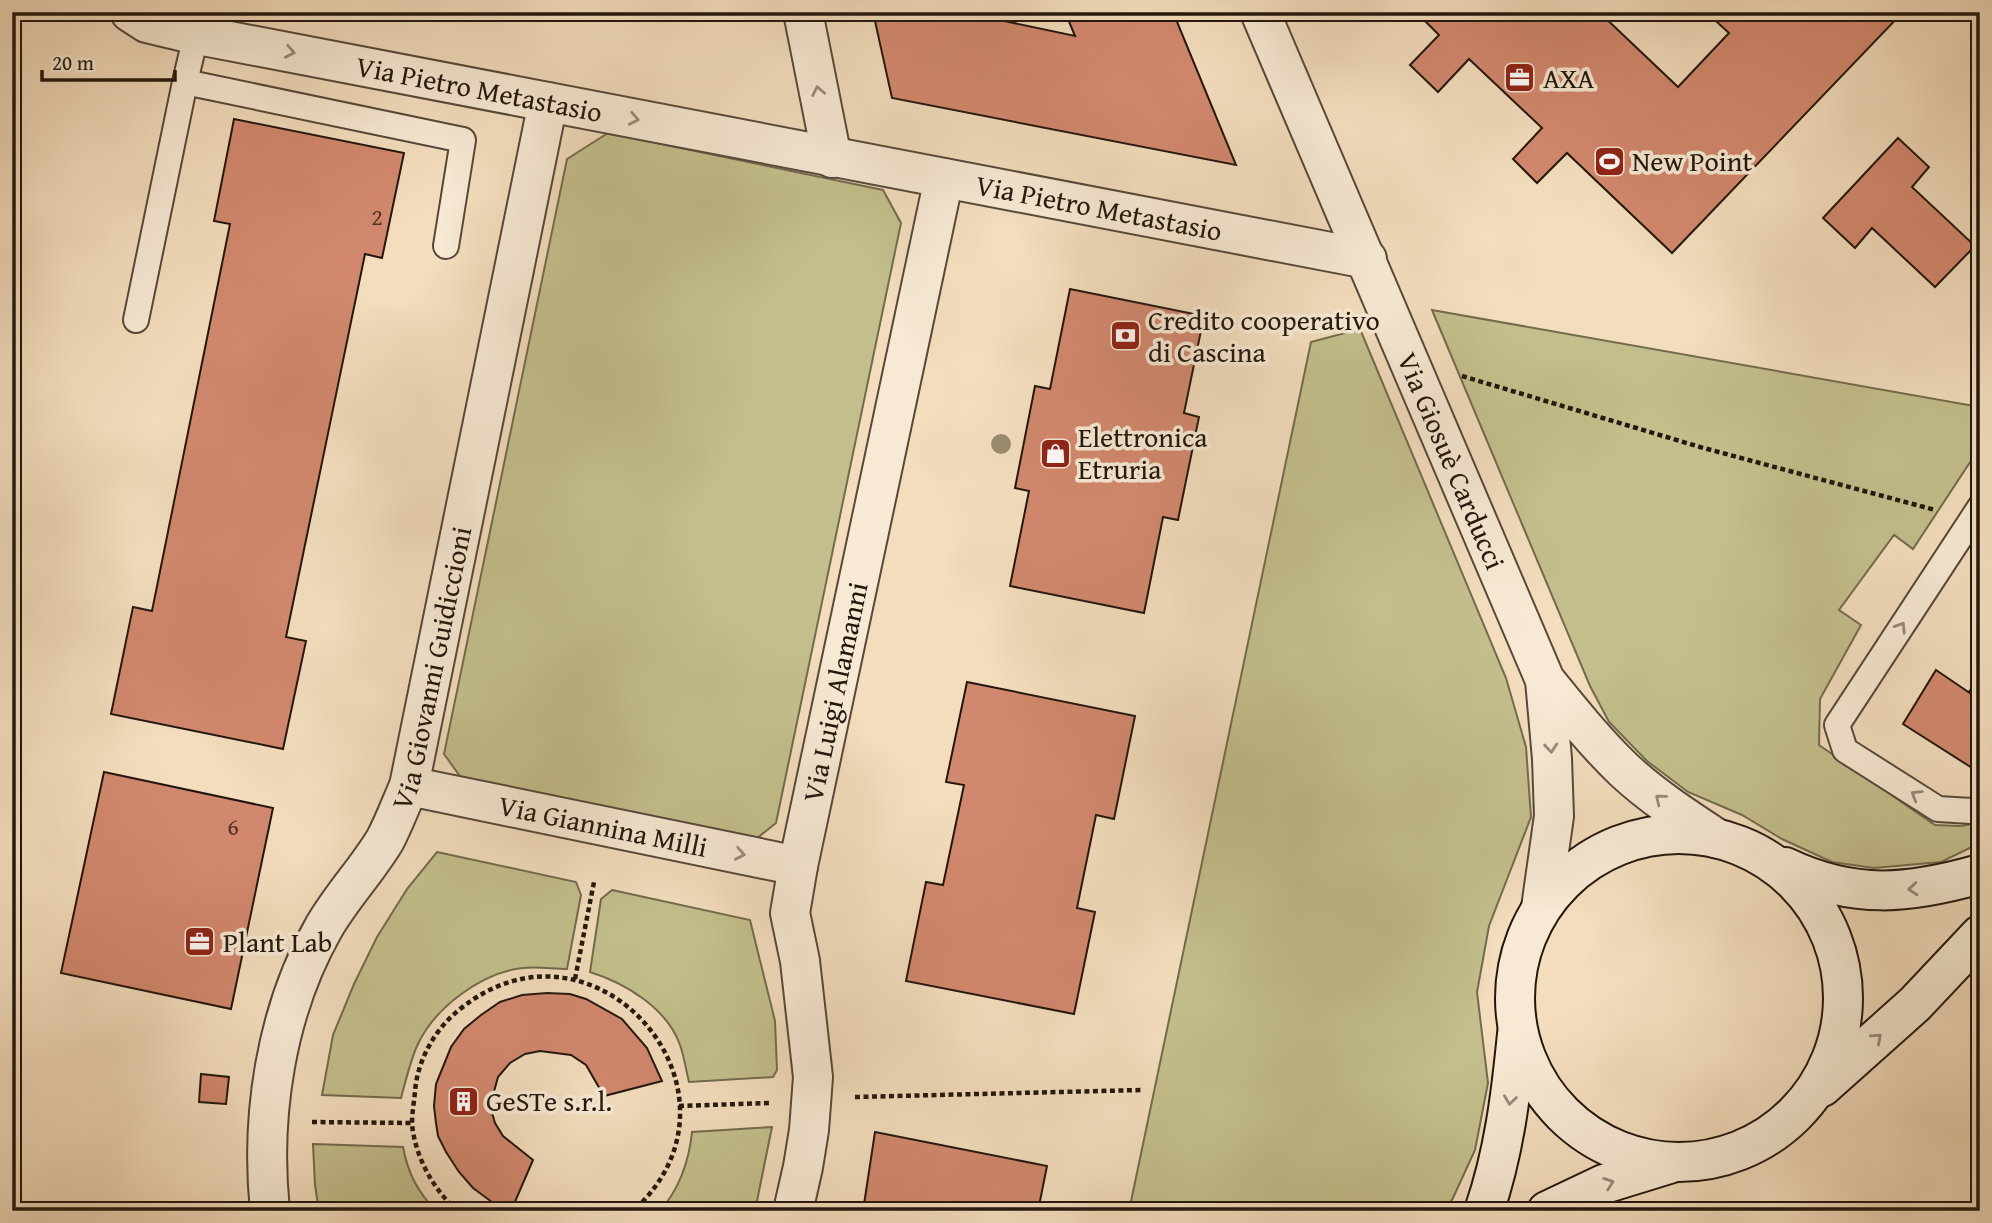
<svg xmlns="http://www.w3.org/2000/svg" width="1992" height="1223" viewBox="0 0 1992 1223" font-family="'Gentium Book Plus',serif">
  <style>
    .green { fill: #c3bf8c; stroke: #726b4d; stroke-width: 2 }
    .building { fill: #d2886e; stroke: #22170e; stroke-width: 2 }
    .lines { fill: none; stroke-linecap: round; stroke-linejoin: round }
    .lane-casing { stroke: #56483a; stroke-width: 28 }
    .street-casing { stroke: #56483a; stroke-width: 42 }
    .secondary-casing { stroke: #22170e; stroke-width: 42 }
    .path { stroke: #22170e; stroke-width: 4.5; stroke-dasharray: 5 3.5; stroke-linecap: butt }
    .lane { stroke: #f7e9d4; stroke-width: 24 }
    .street { stroke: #f7e9d4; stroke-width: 38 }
    .secondary { stroke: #f7e9d4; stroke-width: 38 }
    .tree { fill: #9a8c72 }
    .oneway { stroke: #978a7b }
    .labels { text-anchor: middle; stroke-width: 7; stroke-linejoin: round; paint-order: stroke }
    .number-label { font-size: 24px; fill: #4e3326 }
    .poi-label { font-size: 28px; fill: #22170e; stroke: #f7e9d4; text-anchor: start }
    .street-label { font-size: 28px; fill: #22170e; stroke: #f7e9d4 }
  </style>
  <rect width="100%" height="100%" fill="#f3ddbd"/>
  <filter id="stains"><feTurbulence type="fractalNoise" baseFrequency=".00286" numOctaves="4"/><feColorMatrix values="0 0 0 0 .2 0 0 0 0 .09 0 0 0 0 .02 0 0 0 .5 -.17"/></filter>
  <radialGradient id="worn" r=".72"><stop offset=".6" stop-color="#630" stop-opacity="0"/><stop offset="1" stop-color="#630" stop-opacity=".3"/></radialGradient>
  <!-- green -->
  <g class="green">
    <polygon points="608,133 883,190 901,223 776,823 756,839 462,779 444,754 567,159"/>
    <polygon points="1432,310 1980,407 1980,447 1913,549 1894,535 1839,610 1861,625 1820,699 1819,745 1935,825 1960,826 1980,823 1980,843 1941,862 1874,868 1832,862 1782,839 1742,815 1688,792 1647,761 1609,722 1590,686"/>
    <polygon points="1360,329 1506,678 1526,747 1531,817 1489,926 1477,992 1488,1083 1475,1150 1453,1198 1445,1211 1129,1211 1311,342"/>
    <path d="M437,852L576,882L581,895L567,969C553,969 537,966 523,968C482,972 434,1008 417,1046C410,1062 406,1080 401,1098L322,1095L333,1035L354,984L377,937L407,889Z"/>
    <path d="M612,890L750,920L775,1021L777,1070L773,1077L689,1082C686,1070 684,1056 680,1045C667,1008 625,983 590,972L601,899Z"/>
    <path d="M772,1127L755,1211H660C680,1188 689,1161 692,1132Z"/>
    <path d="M313,1144L403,1147C408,1174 418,1192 436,1211H319L315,1185Z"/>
  </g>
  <!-- building -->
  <g class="building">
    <polygon points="873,12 962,12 1075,36 1065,12 1173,12 1236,165 892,98"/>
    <polygon points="1416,12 1599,12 1678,87 1729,33 1706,12 1903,12 1672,253 1567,153 1537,183 1513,159 1542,128 1469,59 1438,92 1410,65 1439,35"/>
    <polygon points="234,119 404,153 382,258 365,254 286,637 306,641 283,749 111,714 133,607 152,611 230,224 214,221"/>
    <polygon points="1898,138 1929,167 1912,187 1975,246 1935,287 1872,228 1855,248 1823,218"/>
    <polygon points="1070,289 1204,316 1184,413 1199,417 1178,520 1163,517 1144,613 1010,586 1029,491 1015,488 1035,386 1050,389"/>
    <polygon points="1936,670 1980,700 1980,773 1903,724"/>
    <polygon points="1980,675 1980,700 1969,692"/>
    <polygon points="967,682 1135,716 1114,819 1096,815 1077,908 1095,912 1074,1014 906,981 926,882 943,885 964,785 946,782"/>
    <polygon points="104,772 273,808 231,1009 61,973"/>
    <polygon points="547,993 570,994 586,999 622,1019 647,1048 662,1081 604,1096 586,1065 571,1055 540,1051 525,1054 510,1063 498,1077 490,1106 495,1123 503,1136 533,1160 511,1211 504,1211 473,1188 459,1172 446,1152 438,1136 436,1123 434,1106 436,1084 451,1047 464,1029 481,1015 500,1002 522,995"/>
    <polygon points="201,1074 229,1077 226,1104 199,1102"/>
    <polygon points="875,1132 1047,1166 1038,1211 863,1211"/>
  </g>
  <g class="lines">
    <defs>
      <g id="lane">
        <polyline points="185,82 196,35"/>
        <polyline points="136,320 185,82 463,140 446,246"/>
        <polyline points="1980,507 1837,725 1845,750 1938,809 1971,811 1980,808"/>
      </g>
      <g id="street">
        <path id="s1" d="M130,12L147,23L193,34L1367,259"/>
        <polyline points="803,12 832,158"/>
        <path id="s2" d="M1260,12L1545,680C1570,711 1595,742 1624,770C1652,796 1684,817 1716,838"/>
        <path id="s3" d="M409,786L798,866"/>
        <polyline points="1541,908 1554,816 1552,759 1545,680"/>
        <path id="s4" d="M270,1211C260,1116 276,1011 324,927C342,896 367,870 385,840C394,823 401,804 409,786L548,102"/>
        <path id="s5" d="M793,1211L803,1167L809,1130L813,1077L800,961L790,913L798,866L944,178"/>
      </g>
      <g id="secondary">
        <circle cx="1679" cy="998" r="164"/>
        <path d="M1785,867C1854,900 1909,894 1980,874"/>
        <polyline points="1822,1087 1915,1004 1980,935"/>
        <path d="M1484,1211C1504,1153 1511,1095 1517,1034"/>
        <polyline points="1547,1211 1604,1184 1669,1164"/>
      </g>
    </defs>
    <!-- lane casing -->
    <use href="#lane" class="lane-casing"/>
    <!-- street casing -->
    <use href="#street" class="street-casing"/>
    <!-- secondary casing -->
    <use href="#secondary" class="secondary-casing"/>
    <!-- path -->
    <g class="path">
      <polyline points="1462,376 1700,447 1935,510"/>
      <polyline points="575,979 594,882"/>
      <polyline points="855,1097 1141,1090"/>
      <polyline points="679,1106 769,1103"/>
      <polyline points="312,1122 412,1123"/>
      <path d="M458,1211C433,1190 415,1156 412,1124C412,1113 414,1102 415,1092C417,1061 435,1029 459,1010C594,898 764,1093 633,1211"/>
    </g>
    <!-- lane -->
    <use href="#lane" class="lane"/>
    <!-- street -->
    <use href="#street" class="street"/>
    <!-- secondary -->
    <use href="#secondary" class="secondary"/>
  </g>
  <!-- trees -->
  <circle class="tree" cx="1001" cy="444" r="10"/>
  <!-- one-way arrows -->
  <defs><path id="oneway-chevron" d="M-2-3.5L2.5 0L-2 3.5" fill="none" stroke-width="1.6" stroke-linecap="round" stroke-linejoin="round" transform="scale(1.75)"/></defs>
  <g class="oneway">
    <use href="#oneway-chevron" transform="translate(290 52) rotate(11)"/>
    <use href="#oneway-chevron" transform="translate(818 91) rotate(-101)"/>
    <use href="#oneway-chevron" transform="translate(634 119) rotate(11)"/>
    <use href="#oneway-chevron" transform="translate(1901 627) rotate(-57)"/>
    <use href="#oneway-chevron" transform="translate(1551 748) rotate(85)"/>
    <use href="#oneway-chevron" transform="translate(1916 795) rotate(-148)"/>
    <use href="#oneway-chevron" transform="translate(1660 799) rotate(-141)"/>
    <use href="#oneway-chevron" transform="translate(740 854) rotate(11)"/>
    <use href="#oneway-chevron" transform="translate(1913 889) rotate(175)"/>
    <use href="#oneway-chevron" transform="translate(1877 1038) rotate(-42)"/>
    <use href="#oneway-chevron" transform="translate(1510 1100) rotate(98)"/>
    <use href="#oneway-chevron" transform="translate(1609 1183) rotate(-19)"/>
  </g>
  <!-- icons -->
  <defs>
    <symbol id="office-square" viewBox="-11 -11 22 22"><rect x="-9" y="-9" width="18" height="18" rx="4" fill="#8f2418" stroke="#f7e9d4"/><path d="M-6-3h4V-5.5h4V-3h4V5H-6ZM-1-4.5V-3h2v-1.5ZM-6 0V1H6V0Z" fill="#fff"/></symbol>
    <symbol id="stadium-square" viewBox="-11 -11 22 22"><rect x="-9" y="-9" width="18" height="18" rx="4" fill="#8f2418" stroke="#f7e9d4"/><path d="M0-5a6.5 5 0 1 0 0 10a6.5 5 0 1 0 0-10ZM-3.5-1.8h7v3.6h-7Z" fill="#fff"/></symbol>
    <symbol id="bank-square" viewBox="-11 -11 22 22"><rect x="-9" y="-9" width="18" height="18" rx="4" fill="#8f2418" stroke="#f7e9d4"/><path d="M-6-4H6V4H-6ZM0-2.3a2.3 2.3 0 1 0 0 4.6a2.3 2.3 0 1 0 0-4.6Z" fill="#fff"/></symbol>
    <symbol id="shop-square" viewBox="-11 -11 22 22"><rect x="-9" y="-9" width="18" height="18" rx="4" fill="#8f2418" stroke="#f7e9d4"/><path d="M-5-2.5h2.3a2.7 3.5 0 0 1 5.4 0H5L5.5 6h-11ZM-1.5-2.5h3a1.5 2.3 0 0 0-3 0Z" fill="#fff"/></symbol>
    <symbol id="building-square" viewBox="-11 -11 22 22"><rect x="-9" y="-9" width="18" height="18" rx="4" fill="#8f2418" stroke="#f7e9d4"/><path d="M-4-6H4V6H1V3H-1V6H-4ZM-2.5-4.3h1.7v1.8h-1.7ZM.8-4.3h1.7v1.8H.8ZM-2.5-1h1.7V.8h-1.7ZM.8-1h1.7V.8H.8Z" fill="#fff"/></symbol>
  </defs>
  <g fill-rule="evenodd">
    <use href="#office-square" x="1502" y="60" width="35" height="35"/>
    <use href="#stadium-square" x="1592" y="144" width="35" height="35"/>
    <use href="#bank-square" x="1108" y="318" width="35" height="35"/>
    <use href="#shop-square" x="1038" y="436" width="35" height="35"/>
    <use href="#office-square" x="182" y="924" width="35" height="35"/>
    <use href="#building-square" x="446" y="1084" width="35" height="35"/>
  </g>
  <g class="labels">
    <!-- number labels -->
    <g class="number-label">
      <text x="377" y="225">2</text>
      <text x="233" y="835">6</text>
    </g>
    <!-- poi labels -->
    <g class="poi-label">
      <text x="1543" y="88">AXA</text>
      <text x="1632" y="171">New Point</text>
      <text x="1148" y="330">Credito cooperativo<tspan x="1148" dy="32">di Cascina</tspan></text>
      <text x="1078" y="447">Elettronica<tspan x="1078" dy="32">Etruria</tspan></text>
      <text x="223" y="952">Plant Lab</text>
      <text x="486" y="1111">GeSTe s.r.l.</text>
    </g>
    <!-- street labels -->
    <g class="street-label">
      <text dy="10" stroke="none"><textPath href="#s1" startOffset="359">Via Pietro Metastasio</textPath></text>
      <text dy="10" stroke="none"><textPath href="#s1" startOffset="990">Via Pietro Metastasio</textPath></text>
      <text dy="10" stroke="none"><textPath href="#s2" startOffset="488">Via Giosuè Carducci</textPath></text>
      <text dy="10" stroke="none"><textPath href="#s4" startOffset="579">Via Giovanni Guidiccioni</textPath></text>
      <text dy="10" stroke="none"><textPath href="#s5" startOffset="527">Via Luigi Alamanni</textPath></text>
      <text dy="10" stroke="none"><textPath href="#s3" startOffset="198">Via Giannina Milli</textPath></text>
    </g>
  </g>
  <!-- margin -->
  <rect width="1992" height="1223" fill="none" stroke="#f3ddbd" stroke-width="42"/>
  <rect x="14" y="14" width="1964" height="1195" fill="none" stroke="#22170e" stroke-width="3.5"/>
  <rect x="21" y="21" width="1950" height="1181" fill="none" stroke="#22170e" stroke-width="2"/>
  <!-- scale -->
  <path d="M42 70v10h133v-10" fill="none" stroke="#22170e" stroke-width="3.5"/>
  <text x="52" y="70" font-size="21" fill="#22170e" stroke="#f7e9d4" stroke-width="5" paint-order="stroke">20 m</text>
  <rect width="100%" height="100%" filter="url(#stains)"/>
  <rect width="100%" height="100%" fill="url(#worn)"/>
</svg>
